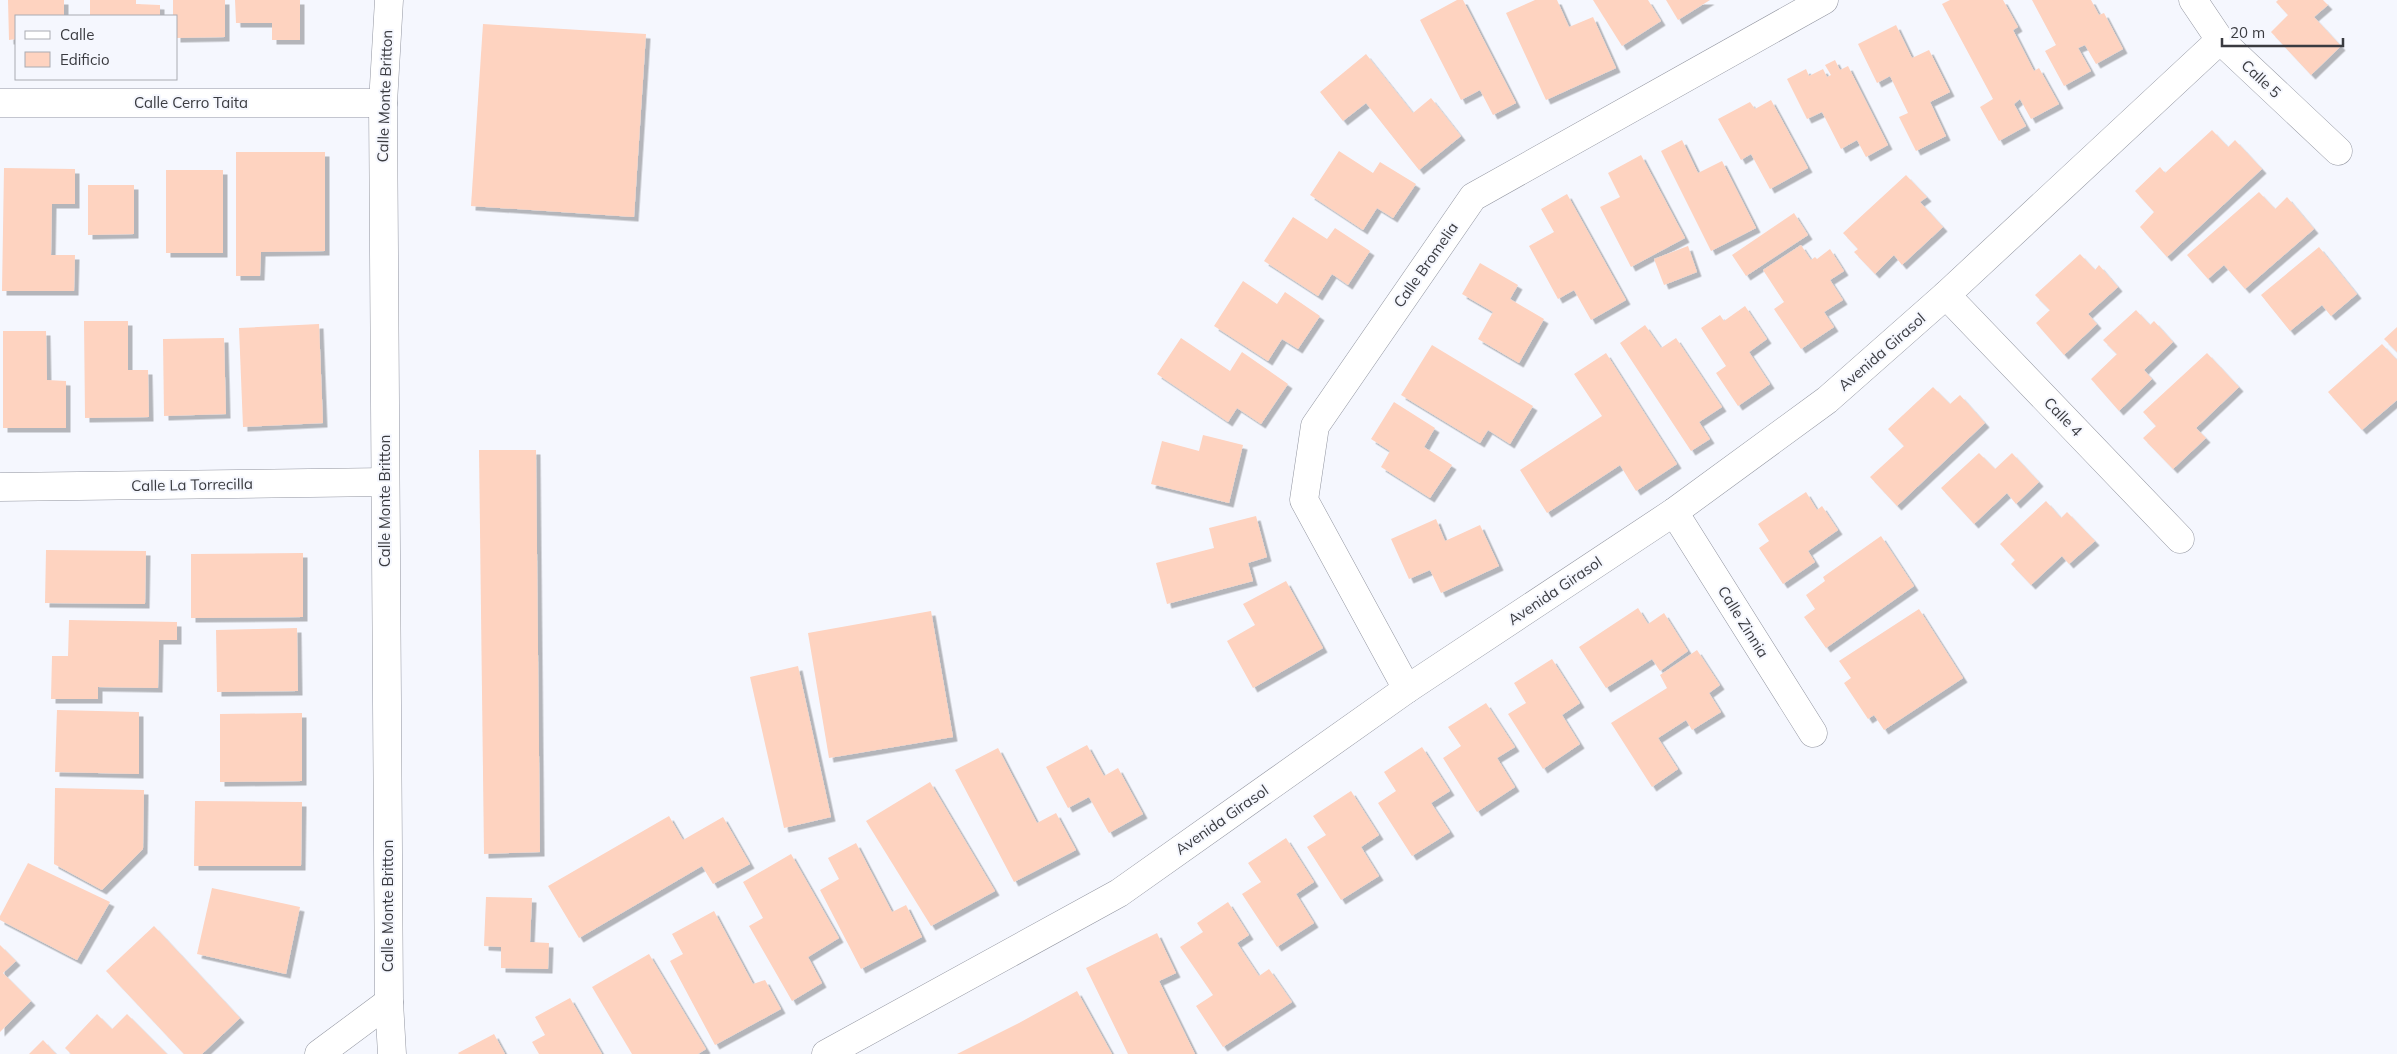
<svg xmlns="http://www.w3.org/2000/svg" width="2397" height="1054" viewBox="0 0 2397 1054" font-family="Mulish,sans-serif">
  <style>
    .building { fill: #fed3c0; filter: url(#shadow) }
    .lines { fill: none; stroke-linecap: round; stroke-linejoin: round }
    .minor-casing { stroke: #9396a1; stroke-width: 29 }
    .minor { stroke: #fff; stroke-width: 28 }
    .labels { text-anchor: middle; stroke-width: 4; stroke-linejoin: round; paint-order: stroke }
    .street-label { font-size: 15px; fill: #3a3b40; stroke: #f5f7fe }
  </style>
  <defs>
    <filter id="shadow"><feDropShadow dx="4.5" dy="4.5" stdDeviation="0" flood-color="#0004"/></filter>
  </defs>
  <rect width="100%" height="100%" fill="#f5f7fe"/>
  <!-- building -->
  <g class="building">
    <polygon points="8,0 64,0 64,16 16,16 16,39 9,40"/>
    <polygon points="90,0 136,0 136,4 160,5 160,16 90,16"/>
    <polygon points="173,0 225,0 225,37 176,38 176,16 173,16"/>
    <polygon points="235,0 300,0 300,40 272,40 272,23 236,23"/>
    <polygon points="1457,0 1463,0 1516,103 1493,115 1480,90 1461,100 1420,20"/>
    <polygon points="1535,0 1557,0 1569,27 1593,17 1616,68 1546,100 1506,13"/>
    <polygon points="1593,0 1648,0 1661,21 1622,46"/>
    <polygon points="1666,0 1710,0 1678,20"/>
    <polygon points="1950,0 2003,0 2018,27 2013,30 2034,71 2039,68 2059,104 2031,119 2020,99 2014,104 2026,126 1999,141 1980,107 1993,99 1942,4"/>
    <polygon points="2032,0 2091,0 2099,15 2104,13 2123,49 2096,64 2085,45 2078,48 2091,71 2064,86 2045,51 2056,45"/>
    <polygon points="2278,0 2323,0 2328,5 2314,17 2341,46 2311,75 2271,32 2288,15 2276,2"/>
    <polygon points="483,24 646,34 634,217 471,206"/>
    <polygon points="1896,25 1912,58 1929,50 1950,92 1930,102 1946,136 1916,151 1899,117 1908,113 1890,76 1877,83 1858,44"/>
    <polygon points="1366,54 1413,113 1431,98 1461,136 1419,170 1366,103 1343,121 1320,92"/>
    <polygon points="1835,60 1840,70 1848,66 1888,145 1866,157 1857,140 1841,149 1822,112 1807,119 1787,79 1806,69 1809,76 1823,69 1827,77 1831,75 1825,65"/>
    <polygon points="1771,100 1808,168 1770,189 1751,154 1741,160 1718,119 1750,102 1755,109"/>
    <polygon points="2212,130 2228,147 2235,140 2262,169 2167,257 2140,227 2154,212 2135,191 2160,167 2165,173"/>
    <polygon points="1682,140 1698,173 1722,161 1756,228 1711,251 1661,151"/>
    <polygon points="1339,151 1373,173 1380,162 1416,184 1393,218 1377,208 1363,230 1310,195"/>
    <polygon points="236,152 325,152 325,251 261,252 260,276 236,276"/>
    <polygon points="1641,155 1685,238 1631,267 1600,207 1620,197 1608,173"/>
    <polygon points="4,168 75,169 75,204 52,204 51,255 75,255 74,291 2,291"/>
    <rect x="166" y="170" width="57" height="83"/>
    <polygon points="1906,175 1927,197 1920,202 1943,227 1902,265 1894,255 1875,274 1854,252 1858,249 1843,233"/>
    <polygon points="88,185 134,185 134,234 88,235"/>
    <polygon points="2259,192 2275,209 2287,197 2314,229 2245,289 2224,265 2208,279 2187,255"/>
    <polygon points="1567,194 1626,300 1591,320 1574,290 1558,299 1529,246 1554,232 1541,209"/>
    <polygon points="1794,213 1808,235 1746,276 1732,255"/>
    <polygon points="1293,217 1327,239 1335,228 1370,251 1348,285 1332,274 1318,296 1264,261"/>
    <polygon points="1801,245 1811,260 1815,257 1817,259 1830,249 1844,271 1830,280 1843,300 1824,312 1834,327 1801,349 1774,309 1784,302 1763,270"/>
    <polygon points="1688,246 1697,272 1664,285 1654,259"/>
    <polygon points="2319,247 2357,294 2331,316 2322,305 2290,331 2261,295"/>
    <polygon points="2080,254 2095,270 2099,265 2118,287 2088,314 2097,324 2064,355 2036,323 2050,310 2035,295"/>
    <polygon points="1480,263 1518,285 1510,299 1544,319 1519,363 1478,339 1493,312 1462,294"/>
    <polygon points="1243,281 1277,304 1285,292 1320,316 1298,349 1282,339 1268,361 1214,326"/>
    <polygon points="1745,306 1767,339 1749,352 1770,384 1738,406 1716,373 1726,366 1701,328 1720,315 1724,321"/>
    <polygon points="2136,310 2150,325 2154,321 2173,342 2144,370 2152,379 2119,411 2091,379 2117,354 2103,340"/>
    <polygon points="84,321 128,321 128,370 148,370 149,417 85,418"/>
    <polygon points="319,324 323,423 243,427 239,328"/>
    <polygon points="1645,325 1661,348 1676,338 1722,407 1699,422 1710,439 1691,451 1620,343"/>
    <polygon points="2397,327 2397,352 2384,339"/>
    <polygon points="3,331 46,331 47,380 66,381 66,428 3,428"/>
    <polygon points="224,338 226,414 164,416 163,339"/>
    <polygon points="1181,338 1230,371 1242,352 1288,384 1261,424 1237,408 1228,422 1157,374"/>
    <polygon points="2382,344 2397,360 2397,400 2362,430 2328,392"/>
    <polygon points="1432,345 1533,406 1510,444 1488,430 1480,443 1401,395"/>
    <polygon points="1606,353 1677,464 1636,491 1620,465 1547,513 1520,470 1602,416 1574,374"/>
    <polygon points="2207,353 2239,387 2196,428 2206,438 2173,469 2143,438 2156,426 2143,412"/>
    <polygon points="1933,387 1950,404 1960,395 1985,423 1897,506 1870,477 1904,446 1888,429"/>
    <polygon points="1394,402 1435,428 1424,447 1452,465 1430,498 1381,467 1390,451 1371,439"/>
    <polygon points="1203,435 1243,445 1229,503 1151,484 1162,441 1199,451"/>
    <polygon points="479,450 536,450 540,852 484,854"/>
    <polygon points="1979,453 1995,469 2012,453 2039,482 2016,504 2007,493 1974,524 1941,488"/>
    <polygon points="1806,492 1817,510 1822,506 1838,530 1808,551 1815,562 1783,584 1759,548 1769,541 1758,524"/>
    <polygon points="2046,501 2061,518 2067,512 2095,541 2069,564 2062,556 2031,585 2011,564 2015,560 2000,544"/>
    <polygon points="1256,516 1267,557 1248,563 1253,581 1167,604 1156,563 1214,548 1209,528"/>
    <polygon points="1436,519 1445,541 1480,525 1499,566 1441,593 1430,570 1409,579 1391,539"/>
    <polygon points="1881,536 1914,586 1826,648 1804,617 1815,609 1806,595 1825,581 1823,577"/>
    <polygon points="46,550 146,551 145,604 45,603"/>
    <polygon points="303,553 303,617 191,618 191,554"/>
    <polygon points="1286,581 1323,648 1253,688 1227,641 1255,625 1243,604"/>
    <polygon points="1638,608 1648,624 1664,613 1688,651 1660,671 1652,659 1606,688 1579,647"/>
    <polygon points="1919,609 1963,678 1884,730 1874,715 1868,719 1844,683 1851,678 1839,661"/>
    <polygon points="931,611 953,737 829,758 808,633"/>
    <polygon points="69,620 177,622 177,640 159,640 158,688 98,687 98,699 51,699 52,656 68,656"/>
    <polygon points="297,628 298,691 217,692 216,630"/>
    <polygon points="1697,650 1720,685 1709,693 1721,712 1692,730 1686,720 1658,738 1678,769 1652,787 1611,723 1667,688 1660,675"/>
    <polygon points="1552,659 1580,703 1562,715 1580,744 1543,769 1508,714 1526,703 1514,683"/>
    <polygon points="798,666 831,817 784,828 750,677"/>
    <polygon points="1486,703 1515,747 1497,758 1515,787 1477,812 1443,758 1461,746 1448,727"/>
    <polygon points="57,710 139,712 139,774 55,772"/>
    <polygon points="302,713 302,781 220,782 220,714"/>
    <polygon points="1087,745 1104,776 1118,768 1143,814 1109,833 1089,797 1068,808 1046,767"/>
    <polygon points="1422,747 1450,791 1431,803 1450,832 1412,856 1378,803 1396,791 1384,772"/>
    <polygon points="998,748 1037,823 1056,813 1076,850 1014,882 955,770"/>
    <polygon points="930,782 995,891 931,926 866,821"/>
    <polygon points="55,788 144,790 143,849 102,890 54,864"/>
    <polygon points="1351,791 1379,835 1361,847 1379,876 1341,900 1307,847 1326,835 1313,816"/>
    <polygon points="195,801 302,802 301,866 194,866"/>
    <polygon points="669,816 683,840 723,817 750,864 713,884 702,866 579,938 548,886"/>
    <polygon points="1286,838 1314,882 1296,894 1314,923 1277,947 1242,894 1261,882 1248,863"/>
    <polygon points="856,843 892,912 906,905 922,937 861,969 820,890 839,879 828,858"/>
    <polygon points="791,854 839,938 808,957 822,983 792,1001 749,926 763,918 743,882"/>
    <polygon points="28,863 110,902 77,960 0,920 0,916"/>
    <polygon points="212,888 300,907 286,974 197,954"/>
    <polygon points="486,897 532,898 530,942 549,943 548,969 501,968 501,947 484,946"/>
    <polygon points="1228,902 1249,935 1237,943 1259,976 1269,969 1292,1002 1223,1047 1196,1006 1213,995 1180,947 1203,932 1197,923"/>
    <polygon points="714,911 753,984 765,980 781,1009 715,1045 670,961 683,954 672,934"/>
    <polygon points="154,926 240,1018 202,1054 184,1054 106,971"/>
    <polygon points="1157,933 1176,973 1159,981 1195,1054 1128,1054 1086,968"/>
    <polygon points="0,945 16,961 3,973 31,1001 0,1032"/>
    <polygon points="649,954 706,1049 698,1054 632,1054 592,987"/>
    <polygon points="1077,991 1112,1054 957,1054 1019,1023"/>
    <polygon points="570,998 602,1054 539,1054 532,1042 545,1035 535,1017"/>
    <polygon points="97,1014 112,1029 127,1014 167,1054 71,1054 65,1048"/>
    <polygon points="494,1034 505,1054 459,1054 458,1053"/>
    <polygon points="43,1040 56,1054 29,1054"/>
  </g>
  <g class="lines">
    <defs>
      <g id="minor">
        <polyline points="389,0 383,103 389,1002 392,1054"/>
        <polyline points="2193,0 2220,40 2338,151"/>
        <polyline points="0,103 383,103"/>
        <polyline points="1946,295 2180,539"/>
        <polyline points="0,487 385,482"/>
        <polyline points="1674,512 1813,733"/>
        <polyline points="1407,689 1304,500 1315,426 1473,197 1824,0"/>
        <polyline points="319,1054 389,1002"/>
        <polyline points="826,1054 1119,893 1407,689 1674,512 1827,400 1946,295 2220,40"/>
      </g>
    </defs>
    <!-- minor casing -->
    <use href="#minor" class="minor-casing"/>
    <!-- minor -->
    <use href="#minor" class="minor"/>
  </g>
  <g class="labels">
    <!-- street labels -->
    <g class="street-label">
      <text transform="translate(2261 79) rotate(43)" y="5">Calle 5</text>
      <text transform="translate(385 96) rotate(-88)" y="5">Calle Monte Britton</text>
      <text x="191" y="108">Calle Cerro Taita</text>
      <text transform="translate(1426 265) rotate(-55)" y="5">Calle Bromelia</text>
      <text transform="translate(1882 352) rotate(-41)" y="5">Avenida Girasol</text>
      <text transform="translate(2063 417) rotate(46)" y="5">Calle 4</text>
      <text transform="translate(192 485) rotate(-1)" y="5">Calle La Torrecilla</text>
      <text transform="translate(385 501) rotate(-90)" y="5">Calle Monte Britton</text>
      <text transform="translate(1555 591) rotate(-34)" y="5">Avenida Girasol</text>
      <text transform="translate(1743 622) rotate(58)" y="5">Calle Zinnia</text>
      <text transform="translate(1222 820) rotate(-35)" y="5">Avenida Girasol</text>
      <text transform="translate(388 906) rotate(-90)" y="5">Calle Monte Britton</text>
    </g>
  </g>
  <!-- legend -->
  <rect x="15" y="15" width="162" height="65" fill="#f5f7fe" stroke="#aaacb2"/>
  <rect x="25" y="31" width="25" height="8" fill="#ffffff" stroke="#aaacb2"/>
  <text x="60" y="40" font-size="15" fill="#3a3b40">Calle</text>
  <rect x="25" y="52" width="25" height="15" fill="#fed3c0" stroke="#aaacb2"/>
  <text x="60" y="65" font-size="15" fill="#3a3b40">Edificio</text>
  <!-- scale -->
  <path d="M2222 38v8h121v-8" fill="none" stroke="#3a3b40" stroke-width="2.5"/>
  <text x="2230" y="38" font-size="15" fill="#3a3b40" stroke="#f5f7fe" stroke-width="4" paint-order="stroke">20 m</text>
</svg>
